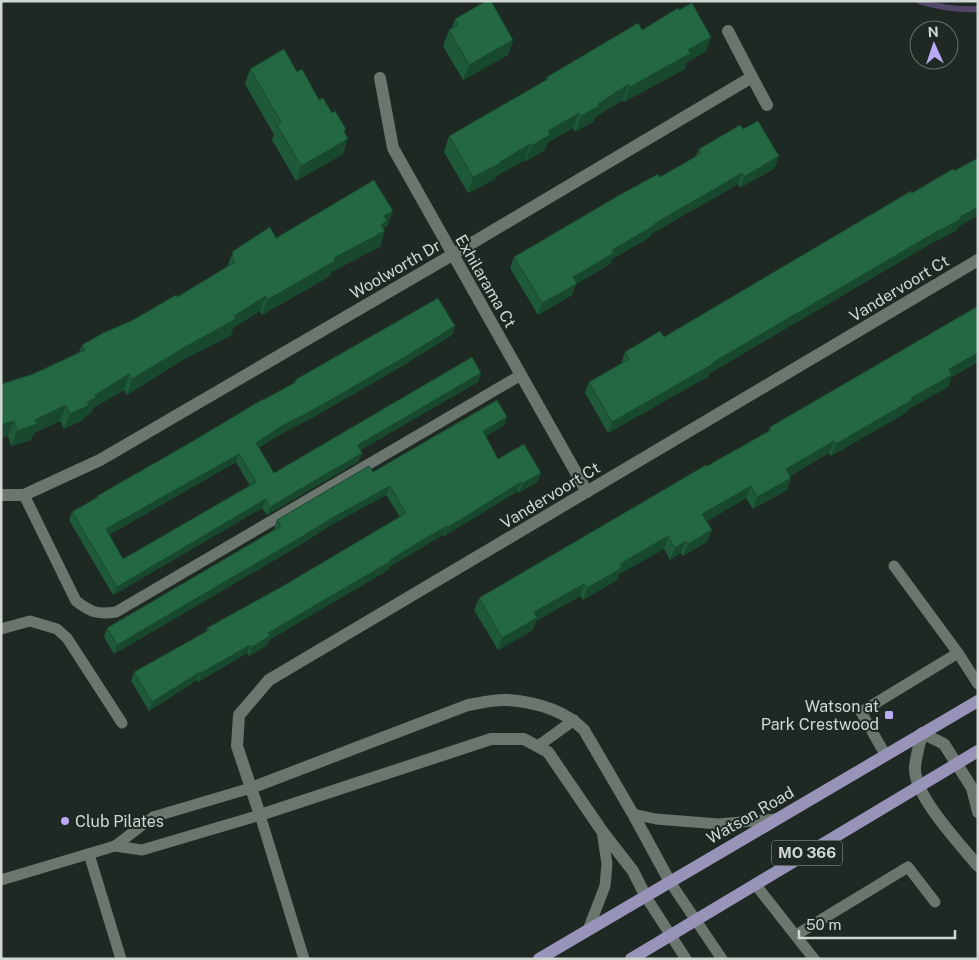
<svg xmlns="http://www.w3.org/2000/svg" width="979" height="960" viewBox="0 0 979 960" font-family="'Public Sans',sans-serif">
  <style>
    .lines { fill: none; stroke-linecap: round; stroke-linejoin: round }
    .stream { stroke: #524669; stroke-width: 6 }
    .service { stroke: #6b766e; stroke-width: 11 }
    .minor { stroke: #6b766e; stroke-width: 12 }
    .primary { stroke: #9893b9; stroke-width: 12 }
    .wall { fill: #1e5939; fill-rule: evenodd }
    .shaded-wall { fill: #18492e }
    .building { fill: #236842; stroke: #18492e; fill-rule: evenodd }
    .poi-dot { fill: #bbaaf6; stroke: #1f2923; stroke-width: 2 }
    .labels { text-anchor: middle; stroke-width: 4; stroke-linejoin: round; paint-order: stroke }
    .shield { fill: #1f2923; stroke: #9ca49e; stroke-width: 1 }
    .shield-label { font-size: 15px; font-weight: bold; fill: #d1d8d3 }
    .street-label { font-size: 16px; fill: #d1d8d3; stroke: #1f2923 }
    .poi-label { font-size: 16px; fill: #d1d8d3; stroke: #1f2923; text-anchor: end }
  </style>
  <rect width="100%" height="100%" fill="#1f2923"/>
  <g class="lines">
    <!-- stream -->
    <path class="stream" d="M919,1C937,7 959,10 978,9"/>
    <!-- service -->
    <g class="service">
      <path d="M24,495L76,601C91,612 97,615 116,612L521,375"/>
      <polyline points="894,566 958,653 978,684"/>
      <polyline points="1,629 30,621 57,629 67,638 122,723"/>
      <polyline points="538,746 574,720"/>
      <polyline points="885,754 861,712 958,653"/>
      <polyline points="633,814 656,819 718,824 776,819"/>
      <polyline points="115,846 142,850 260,815 304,959"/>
      <polyline points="89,854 121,959"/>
      <polyline points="1,880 115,846 153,817 251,788"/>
      <polyline points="670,882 722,959"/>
      <polyline points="755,884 814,959"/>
      <polyline points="646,897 686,959"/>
      <polyline points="588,930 605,886 607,864 602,831"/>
      <polyline points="796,935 908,867 935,902"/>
    </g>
    <!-- minor -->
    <g class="minor">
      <polyline points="752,77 767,105"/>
      <polyline points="380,78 393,148 587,492"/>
      <polyline points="1,495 24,495 100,460 452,255 752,77 728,31"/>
      <path d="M251,788L468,705C480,703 495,699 507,700C535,702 564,710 584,730L633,814L670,882"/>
      <path d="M978,812L972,788L944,744L922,733C920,744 916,755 915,767C913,795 960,844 978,866"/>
      <polyline points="646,897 633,871 602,831 548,752 524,739 491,739 260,815 237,746 239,715 269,680 978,260"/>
    </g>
    <!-- primary -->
    <g class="primary">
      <polyline points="539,959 978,701"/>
      <polyline points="631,959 978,751"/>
    </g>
  </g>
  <!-- wall -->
  <g class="wall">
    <polygon points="679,10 711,37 705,52 687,62 685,69 624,102 623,100 595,117 594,121 575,132 573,128 547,143 545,150 526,161 525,160 496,176 495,179 468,193 444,152 449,136 546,80 547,77 642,30"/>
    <polygon points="455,19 513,40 508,55 463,80 443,46 449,30 451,29"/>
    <polygon points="250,69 297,72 319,100 332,113 345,132 343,154 296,181 272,140 274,135 245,84"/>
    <polygon points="743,129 775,168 740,188 738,184 651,234 650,237 612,259 610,264 576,284 572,295 538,315 510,268 514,257 688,161 696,156 699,149"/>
    <polygon points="912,193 958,227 957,230 937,241 937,240 710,373 709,376 608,433 585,393 589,382 621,364 625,352 664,337"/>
    <polygon points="387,227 384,228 380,247 331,272 330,276 262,315 260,311 233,328 231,335 179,362 127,395 124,390 119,393 93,408 91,413 85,416 83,420 64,429 60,421 34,433 31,440 11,446 8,436 1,438 33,374 79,352 82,345 133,320 177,297 227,267 233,251 276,238"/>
    <path d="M452,335L402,366L310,419L277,436L259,448L274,473L481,373L478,382L360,450L362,453L359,461L267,515L262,508L113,595L69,520L72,512L96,498L97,496L294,383L295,380ZM236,462L250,486L123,559L109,535Z"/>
    <polygon points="951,378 948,387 908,409 907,412 831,456 829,453 790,476 787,490 753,509 746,498 707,521 707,542 683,556 681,553 670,560 664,549 619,574 617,580 583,600 580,596 536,621 533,630 498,650 474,610 479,598 768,431 770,427"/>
    <polygon points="507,417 504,425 485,436 498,459 538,481 519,493 518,491 444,536 443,535 419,549 389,567 388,570 269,640 267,645 249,656 247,653 198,682 197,680 149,711 131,681 134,672 206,632 207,628 283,586 400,517 386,495 329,526 305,542 114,654 104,637 107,628 275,530 274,528 277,520 373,472"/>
  </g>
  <!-- shaded-wall -->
  <g class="shaded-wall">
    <polygon points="711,37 705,52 687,62 685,69 624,102 630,87 688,50"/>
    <polygon points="513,40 508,55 463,80 469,65"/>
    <polygon points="629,84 623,100 595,117 594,121 575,132 581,116 598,104"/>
    <polygon points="579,113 573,128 547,143 545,150 526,161 531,146 548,131"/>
    <polygon points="346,129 341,143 348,139 343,154 296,181 301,166"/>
    <polygon points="530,144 525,160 496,176 495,179 468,193 473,177"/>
    <polygon points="779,156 775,168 740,188 744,177"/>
    <polygon points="742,173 738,184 651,234 650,237 612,259 610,264 576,284 572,295 538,315 542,303 573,277 612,250 654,224"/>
    <polygon points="978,207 978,216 958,227 957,230 937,241 941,230 960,217"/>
    <polygon points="393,211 387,227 384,228 383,233 385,231 380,247 331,272 330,276 262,315 267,300 334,258 384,216"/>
    <polygon points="941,229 937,240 710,373 709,376 608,433 612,422"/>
    <polygon points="266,296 260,311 233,328 231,335 179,362 127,395 132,379"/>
    <polygon points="455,326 452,335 402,366 310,419 277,436 253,452 256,443 280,427"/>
    <polygon points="978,353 978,362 951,378 948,387 908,409 907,412 831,456 836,444 949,369"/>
    <polygon points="481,373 478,382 354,454 358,445"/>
    <polygon points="129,374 124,390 93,408 91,413 85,416 83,420 64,429 70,414 87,402 95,395"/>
    <polygon points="66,405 60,421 34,433 31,440 11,446 17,431 35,420"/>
    <polygon points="507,417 504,425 480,440 483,431"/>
    <polygon points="14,421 8,436 1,438 1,425"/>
    <polygon points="834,441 829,453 781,481 786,469"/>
    <polygon points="362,453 359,461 267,515 270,507"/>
    <polygon points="239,454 236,462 103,538 106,529"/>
    <polygon points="541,473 538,481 519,493 522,484"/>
    <polygon points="791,478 787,490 753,509 757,497"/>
    <polygon points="521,482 518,491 444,536 447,528"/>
    <polygon points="390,486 386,495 329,526 305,542 114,654 117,645 332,518"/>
    <polygon points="751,486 746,498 698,527 702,514"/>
    <polygon points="266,499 262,508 113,595 117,587"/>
    <polygon points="447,526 443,535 389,567 388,570 269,640 267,645 249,656 252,647 268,633"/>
    <polygon points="712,530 707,542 683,556 688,544"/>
    <polygon points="668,536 664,549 619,574 617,580 583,600 587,588 620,564"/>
    <polygon points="686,541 681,553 670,560 675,548"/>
    <polygon points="584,584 580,596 536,621 533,630 498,650 502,638 534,612"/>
    <polygon points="250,645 247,653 198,682 201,673"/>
    <polygon points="200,672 197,680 149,711 152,702"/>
  </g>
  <!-- building -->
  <g class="building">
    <polygon points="486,1 491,1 513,40 469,65 449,30 458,25 455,19"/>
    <polygon points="692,3 711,37 688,50 691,53 630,87 629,84 598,104 599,106 581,116 579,113 548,131 550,135 531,146 530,144 500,162 501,163 473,177 449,136 548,79 547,77 638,23 642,30 678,8 679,10"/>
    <polygon points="284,49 297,72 302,69 319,100 323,98 332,113 335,111 346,129 344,131 348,139 301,166 277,125 281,122 250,69"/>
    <polygon points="758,121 779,156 744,177 742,173 654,224 655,225 612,250 614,253 573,277 577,284 542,303 514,257 616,197 658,174 660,177 688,161 701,153 699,149 740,125 743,129"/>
    <polygon points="978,158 978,207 960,217 961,219 941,230 941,229 712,363 713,364 612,422 589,382 629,359 625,352 660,331 664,337 911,191 912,193 953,169 954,171"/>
    <polygon points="374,180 393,211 384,216 387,221 381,225 385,231 334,258 335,261 267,300 266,296 234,316 236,319 185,347 132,379 129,374 124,377 95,395 96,398 87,402 89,405 70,414 66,405 35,420 37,424 17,431 14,421 1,425 1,384 33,374 85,350 82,345 103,333 133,320 176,295 177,297 235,262 232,257 233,251 270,227 276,238"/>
    <path d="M438,298L455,326L405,357L313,410L280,427L256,443L274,473L472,357L481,373L358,445L362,453L270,507L266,499L117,587L72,512L98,497L97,496L188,444L263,399V400L296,382L295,380ZM239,454L256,482L123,559L106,529Z"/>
    <polygon points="978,306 978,353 949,369 952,375 911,398 912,400 836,444 834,441 786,469 791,478 757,497 751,486 702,514 712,530 688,544 686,541 675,548 668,536 620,564 622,568 587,588 584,584 534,612 537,618 502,638 479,598 706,465 707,466 771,430 770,427"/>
    <polygon points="497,400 507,417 483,431 498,459 524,444 541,473 522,484 521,482 447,528 447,526 422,540 390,560 391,561 268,633 270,636 252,647 250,645 201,673 200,672 152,702 134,672 209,630 207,628 283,586 406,513 390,486 332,518 308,533 117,645 107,628 281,526 277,520 369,466 373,472"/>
  </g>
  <!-- markers -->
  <g class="poi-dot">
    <rect x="884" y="710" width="10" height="10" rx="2.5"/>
    <circle cx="65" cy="821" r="5"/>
  </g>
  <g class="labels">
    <!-- shield labels -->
    <rect class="shield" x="772" y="840.5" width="70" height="25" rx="4"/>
    <g class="shield-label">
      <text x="807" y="858">MO 366</text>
    </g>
    <!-- street labels -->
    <g class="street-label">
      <text transform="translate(395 269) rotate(-30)" y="6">Woolworth Dr</text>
      <text transform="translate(486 281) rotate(60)" y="6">Exhilarama Ct</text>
      <text transform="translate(899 288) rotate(-31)" y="6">Vandervoort Ct</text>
      <text transform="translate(550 495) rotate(-31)" y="6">Vandervoort Ct</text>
      <text transform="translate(750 815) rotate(-30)" y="6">Watson Road</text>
    </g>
    <!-- poi labels -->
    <g class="poi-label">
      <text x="879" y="712">Watson at<tspan x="879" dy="18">Park Crestwood</tspan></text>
      <text x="75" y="827" text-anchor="start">Club Pilates</text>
    </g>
  </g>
  <!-- border -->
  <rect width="979" height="960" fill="none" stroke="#d1d8d3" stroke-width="5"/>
  <!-- north arrow -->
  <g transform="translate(934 45) rotate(357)"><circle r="24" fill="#1f2923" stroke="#666f69"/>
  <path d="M0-4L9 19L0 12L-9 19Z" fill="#bbaaf6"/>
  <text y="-8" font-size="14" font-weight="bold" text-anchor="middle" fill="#d1d8d3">N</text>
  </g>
  <!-- scale -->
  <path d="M799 930v8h156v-8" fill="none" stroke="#d1d8d3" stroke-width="2.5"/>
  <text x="806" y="930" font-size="15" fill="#d1d8d3" stroke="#1f2923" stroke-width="4" paint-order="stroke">50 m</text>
</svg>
